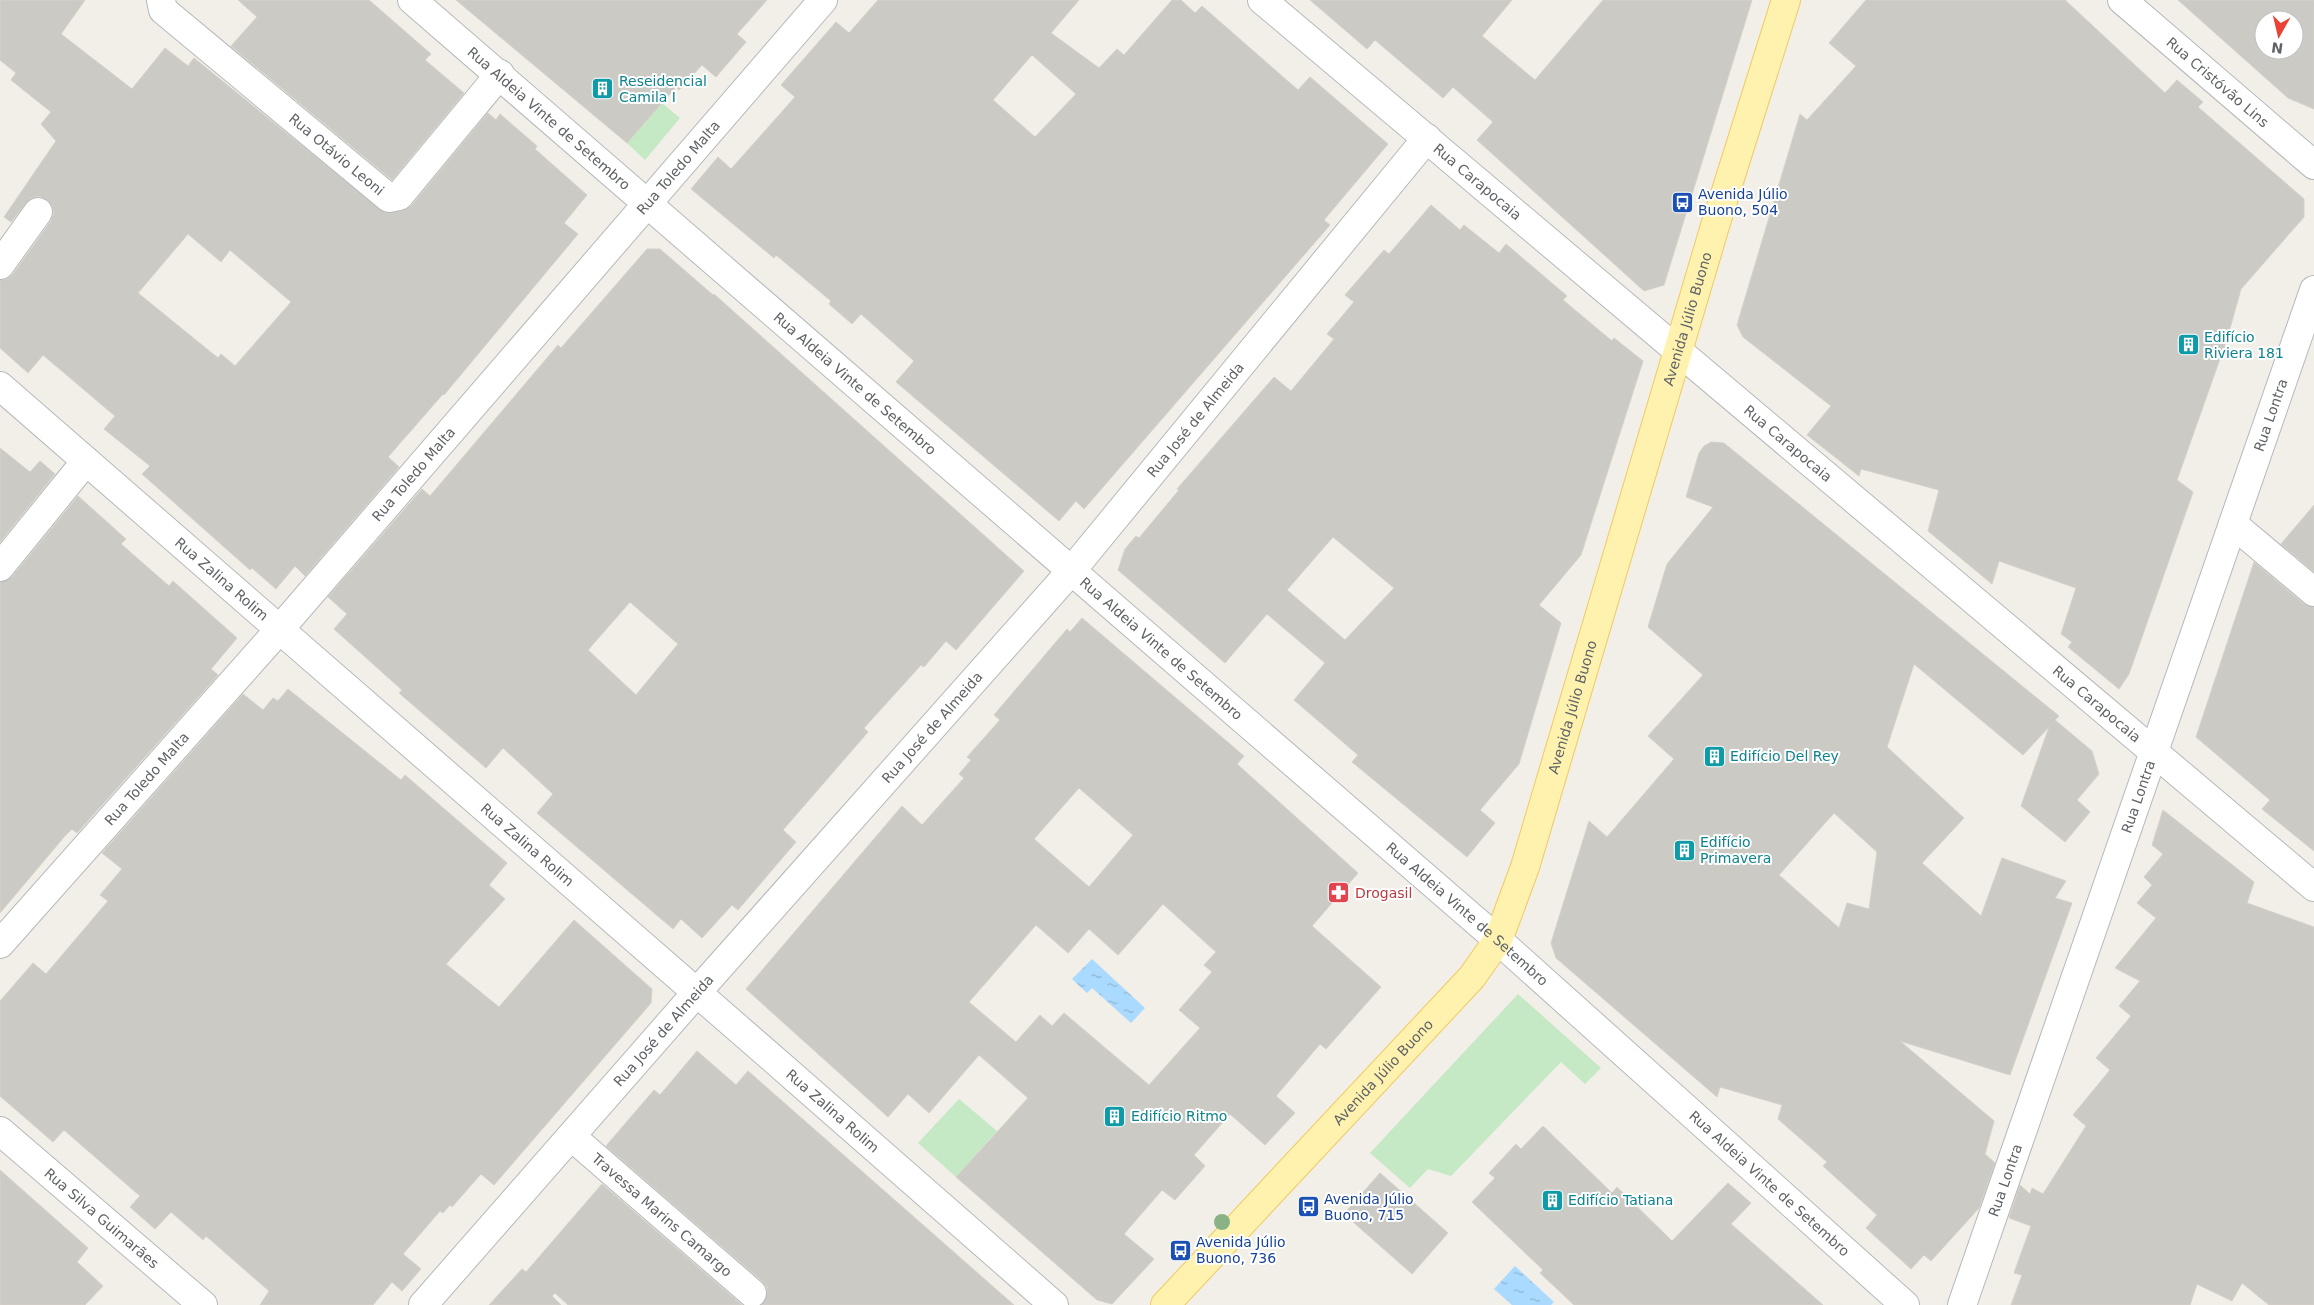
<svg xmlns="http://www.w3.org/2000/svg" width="2314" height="1305" viewBox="0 0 2314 1305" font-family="'DejaVu Sans',sans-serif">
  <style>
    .green { fill: #c5e8c5 }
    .water { fill: url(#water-ripples) }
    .building { fill: #cccac5; stroke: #d6d1c6; fill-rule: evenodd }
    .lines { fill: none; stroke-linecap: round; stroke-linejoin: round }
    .minor-casing { stroke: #b5b8bc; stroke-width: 30 }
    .major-casing { stroke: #f2c960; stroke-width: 30 }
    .minor { stroke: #fff; stroke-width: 28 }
    .major { stroke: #fff2af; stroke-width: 28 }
    .tree { fill: #89b387 }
    .labels { text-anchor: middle; stroke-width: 4; stroke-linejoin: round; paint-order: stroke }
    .culture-label { font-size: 14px; fill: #0d838f; stroke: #fff; text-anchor: start }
    .street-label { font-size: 14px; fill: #5f6368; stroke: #fff }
    .transit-label { font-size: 14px; fill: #164399; stroke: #fff; text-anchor: start }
    .health-label { font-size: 14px; fill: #be3a42; stroke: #fff; text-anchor: start }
  </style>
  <defs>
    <pattern id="water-ripples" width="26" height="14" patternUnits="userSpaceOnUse" patternTransform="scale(1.25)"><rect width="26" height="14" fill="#aadaff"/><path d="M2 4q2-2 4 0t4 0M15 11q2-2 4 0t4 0" fill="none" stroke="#8eb4d2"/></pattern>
  </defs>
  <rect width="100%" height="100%" fill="#f1efe8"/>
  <!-- green -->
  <g class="green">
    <polygon points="662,103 680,118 645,160 627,143"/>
    <polygon points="1518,994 1601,1068 1585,1084 1561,1062 1451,1176 1428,1169 1410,1188 1370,1153"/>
    <polygon points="959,1099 997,1131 956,1177 918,1143"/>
  </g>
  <!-- water -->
  <g class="water">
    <polygon points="1092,959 1145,1008 1131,1023 1092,988 1087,993 1072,979"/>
    <polygon points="1515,1266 1554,1302 1551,1305 1512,1305 1494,1289"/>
  </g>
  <!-- building -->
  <g class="building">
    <path d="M0,0H85L61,34L132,89L165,48L188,66L194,58L385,213L402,211L411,206L488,113L496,120L500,114L537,146L535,149L587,195L564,223L578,234L444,395L443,394L388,457L399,467L305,576L295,566L276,589L252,568L250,570L142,474L150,466L104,429L115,416L43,355L28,373L0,348V280L7,279L13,274L51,221L54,213L52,205L47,200L39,196L31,198L26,203L11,222L4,217L56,141L41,124L51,112L11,80L16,73L0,60ZM188,234L221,262L230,250L291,302L235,366L221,354L218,358L138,293Z"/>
    <polygon points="238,0 369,0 431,54 425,60 464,93 392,180 231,46 257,17"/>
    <polygon points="456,0 767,0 737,34 746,42 716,77 702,65 679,90 676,87 627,143"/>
    <path d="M878,0H1079L1051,33L1099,68L1117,49L1124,55L1172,0H1181L1195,13L1202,6L1298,90L1310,77L1388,144L1324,220L1330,225L1084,509L1076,501L1059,521L896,382L914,361L861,314L852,324L829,304L831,301L776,255L774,258L691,189L718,157L731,169L795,97L781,85L836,22L849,33ZM1032,55L1076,94L1035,137L993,100Z"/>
    <polygon points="1310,0 1512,0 1482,36 1535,80 1603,0 1752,0 1664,285 1644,291 1477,140 1493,122 1453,87 1443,98 1375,40 1367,49"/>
    <polygon points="1866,0 2065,0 2165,93 2177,80 2203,102 2198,107 2304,199 2304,217 2241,289 2227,339 2177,480 2193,492 2129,674 2119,689 2068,647 2072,642 2061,634 2076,588 1999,561 1992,584 1928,531 1939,490 1861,469 1859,476 1807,435 1831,406 1743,337 1737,325 1800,114 1807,120 1856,66 1829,43"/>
    <path d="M2178,0H2314V109L2288,98ZM2264,20H2294V50H2264Z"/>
    <path d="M1431,205L1460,230L1464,225L1499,253L1506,244L1567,296L1563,300L1612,341L1614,338L1643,361L1581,555L1539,605L1561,623L1519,764L1480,810L1495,823L1467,857L1352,762L1358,755L1294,700L1325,663L1267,614L1225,663L1118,570L1125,549L1136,536L1139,538L1179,490L1177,489L1274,377L1291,391L1334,339L1327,334L1354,302L1345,295L1384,250L1389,254ZM1333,537L1394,588L1345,640L1287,590Z"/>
    <path d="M647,249H660L713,295L714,294L1024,571L956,650L946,641L924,667L921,665L864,728L868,732L783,830L796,842L738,910L732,905L702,938L681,919L673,929L537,813L553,794L503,748L486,768L399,693L402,690L334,629L347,614L328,597L422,489L430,496L558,345L561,348ZM630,602L678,644L636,695L588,650Z"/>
    <path d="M1711,442L1724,443L2059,716L2055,720L2092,751L2099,774L2077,800L2090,812L2065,842L2021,806L2049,727L2023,755L1914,664L1887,747L1964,818L1922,863L1981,916L2002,858L2066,881L2055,898L2072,903L2010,1075L1900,1041L1994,1121L1985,1154L1995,1163L1979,1208L1931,1261L1924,1255L1911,1269L1866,1228L1877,1215L1823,1166L1827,1162L1778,1119L1782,1105L1720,1087L1717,1097L1556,958L1551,943L1589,821L1607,837L1674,759L1648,736L1703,675L1648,627L1667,564L1713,507L1686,497L1699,453L1704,446ZM1834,813L1877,852L1869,909L1847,903L1839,928L1779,875Z"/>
    <polygon points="0,448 30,472 40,461 55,474 0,542"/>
    <polygon points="78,496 126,539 121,544 169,586 173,581 237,638 211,669 218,675 77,833 72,829 64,837 0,913 0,582 12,577"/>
    <polygon points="2314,505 2314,572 2281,544"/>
    <polygon points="2254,562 2304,604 2314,607 2314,851 2262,809 2270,800 2196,737"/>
    <path d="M1082,618L1244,756L1237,764L1358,873L1312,926L1381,987L1326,1049L1320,1044L1276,1096L1295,1113L1265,1145L1230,1114L1194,1155L1205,1166L1175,1200L1162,1190L1124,1234L1154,1259L1112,1304L1097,1300L956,1177L1028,1098L979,1055L929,1113L908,1094L888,1117L746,989L902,806L922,825L964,778L959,774L971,760L967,757L1000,720L994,715L1067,629L1070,632ZM1079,788L1133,835L1089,887L1034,839ZM1163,904L1216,952L1204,965L1212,972L1179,1010L1200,1028L1149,1085L1064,1013L1052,1026L1040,1015L1016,1042L969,1002L1036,925L1068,953L1089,929L1118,955Z"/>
    <polygon points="288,689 401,780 405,775 507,863 489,885 505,899 446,964 499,1007 574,920 652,989 651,1003 494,1185 481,1174 452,1207 450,1205 443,1213 440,1211 403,1254 421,1269 402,1291 392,1282 373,1305 260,1305 269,1291 206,1236 203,1240 171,1212 155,1229 130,1207 140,1196 64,1130 53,1142 0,1096 0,1001 33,963 46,974 108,901 100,895 122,869 102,853 243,694 263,710 273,698 278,701"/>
    <polygon points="2163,810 2254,882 2247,903 2314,927 2314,1305 2269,1305 2242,1283 2232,1301 2197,1284 2190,1305 2011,1305 2022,1275 2014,1273 2031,1226 2009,1218 2020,1185 2030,1194 2032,1188 2043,1194 2086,1126 2073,1115 2110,1070 2096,1058 2131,1016 2119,1006 2140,981 2115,968 2156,918 2137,903 2152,885 2144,877 2163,854 2152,845"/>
    <polygon points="697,1051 736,1085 748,1071 1014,1305 761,1305 767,1295 767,1287 762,1281 606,1146 654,1090 660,1095"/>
    <polygon points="1543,1126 1612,1193 1617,1187 1672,1241 1728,1183 1751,1203 1731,1224 1823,1305 1574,1305 1540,1273 1543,1270 1472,1202 1495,1178 1489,1173 1516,1144 1521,1149"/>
    <polygon points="0,1170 88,1248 77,1262 103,1286 85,1305 0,1305"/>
    <polygon points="1380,1173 1448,1233 1412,1274 1344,1214"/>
    <polygon points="602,1184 742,1305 568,1305 555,1293 552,1296 561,1305 489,1305 522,1269 526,1272"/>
  </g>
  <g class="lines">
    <defs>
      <g id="minor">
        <path id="s1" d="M161,0L163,10L389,198L399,196L500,74"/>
        <path id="s2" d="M412,0L1498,940L1905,1305"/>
        <path id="s3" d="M1262,0L2314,887"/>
        <path id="s4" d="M2122,0L2314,165"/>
        <polyline points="0,265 38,212"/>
        <path id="s5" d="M0,386C351,692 704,997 1054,1305"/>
        <polyline points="2233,524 2314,592"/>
        <polyline points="0,567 86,461"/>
        <path id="s6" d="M0,944L279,630L823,0"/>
        <path id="s7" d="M0,1131L203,1305"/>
        <path id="s8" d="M572,1137L752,1293"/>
        <path id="s9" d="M423,1305L698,991L1072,570L1427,138"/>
        <path id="s10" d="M1962,1305L2314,290"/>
      </g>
      <g id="major">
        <path id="s11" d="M1165,1305L1472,977L1498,940L1525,867L1715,226L1786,0"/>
      </g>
    </defs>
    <!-- minor casing -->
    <use href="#minor" class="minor-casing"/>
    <!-- major casing -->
    <use href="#major" class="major-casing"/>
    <!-- minor -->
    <use href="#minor" class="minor"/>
    <!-- major -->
    <use href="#major" class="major"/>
  </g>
  <!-- trees -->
  <circle class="tree" cx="1222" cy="1222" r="8"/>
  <!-- icons -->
  <defs>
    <symbol id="building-square" viewBox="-11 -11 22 22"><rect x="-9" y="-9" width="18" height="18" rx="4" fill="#0f9aa8" stroke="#fff"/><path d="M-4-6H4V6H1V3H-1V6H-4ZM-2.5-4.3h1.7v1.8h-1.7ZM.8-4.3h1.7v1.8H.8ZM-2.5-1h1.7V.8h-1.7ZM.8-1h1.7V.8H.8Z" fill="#fff"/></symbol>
    <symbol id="bus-square" viewBox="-11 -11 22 22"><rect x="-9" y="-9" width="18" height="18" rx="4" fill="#1a4fb4" stroke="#fff"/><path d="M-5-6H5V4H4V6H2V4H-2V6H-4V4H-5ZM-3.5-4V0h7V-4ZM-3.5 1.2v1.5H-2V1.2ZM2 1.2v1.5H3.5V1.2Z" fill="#fff"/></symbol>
    <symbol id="pharmacy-square" viewBox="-11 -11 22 22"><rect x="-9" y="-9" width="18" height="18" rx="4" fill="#e0444e" stroke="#fff"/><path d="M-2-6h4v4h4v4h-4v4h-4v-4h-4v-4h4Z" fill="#fff"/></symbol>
  </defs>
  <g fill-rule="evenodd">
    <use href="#building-square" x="590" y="76" width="25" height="25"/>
    <use href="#bus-square" x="1670" y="190" width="25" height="25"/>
    <use href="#building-square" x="2176" y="332" width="25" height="25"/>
    <use href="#building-square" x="1702" y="744" width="25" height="25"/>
    <use href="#building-square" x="1672" y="838" width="25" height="25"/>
    <use href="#pharmacy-square" x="1326" y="880" width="25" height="25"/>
    <use href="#building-square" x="1102" y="1104" width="25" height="25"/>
    <use href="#building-square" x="1540" y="1188" width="25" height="25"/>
    <use href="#bus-square" x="1296" y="1194" width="25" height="25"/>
    <use href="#bus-square" x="1168" y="1238" width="25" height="25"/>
  </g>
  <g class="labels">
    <!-- culture labels -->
    <g class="culture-label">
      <text x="619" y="86">Reseidencial<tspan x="619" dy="16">Camila I</tspan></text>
      <text x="2204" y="342">Edifício<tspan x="2204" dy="16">Riviera 181</tspan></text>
      <text x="1730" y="761">Edifício Del Rey</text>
      <text x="1700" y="847">Edifício<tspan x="1700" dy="16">Primavera</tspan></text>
      <text x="1131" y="1121">Edifício Ritmo</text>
      <text x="1568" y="1205">Edifício Tatiana</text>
    </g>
    <!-- street labels -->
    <g class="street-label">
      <text dy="5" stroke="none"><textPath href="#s4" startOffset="126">Rua Cristóvão Lins</textPath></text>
      <text dy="5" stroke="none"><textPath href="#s2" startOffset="181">Rua Aldeia Vinte de Setembro</textPath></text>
      <text dy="5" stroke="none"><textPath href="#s1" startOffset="236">Rua Otávio Leoni</textPath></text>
      <text dy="5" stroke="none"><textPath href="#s6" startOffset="1031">Rua Toledo Malta</textPath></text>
      <text dy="5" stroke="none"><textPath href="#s3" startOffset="282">Rua Carapocaia</textPath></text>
      <text dy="5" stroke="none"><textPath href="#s11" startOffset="1144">Avenida Júlio Buono</textPath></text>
      <text dy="5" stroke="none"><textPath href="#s2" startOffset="586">Rua Aldeia Vinte de Setembro</textPath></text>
      <text dy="5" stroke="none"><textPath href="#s10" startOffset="942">Rua Lontra</textPath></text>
      <text dy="5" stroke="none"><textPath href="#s9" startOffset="1175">Rua José de Almeida</textPath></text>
      <text dy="5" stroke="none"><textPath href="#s3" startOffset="688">Rua Carapocaia</textPath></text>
      <text dy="5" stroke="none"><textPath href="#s6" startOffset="626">Rua Toledo Malta</textPath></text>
      <text dy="5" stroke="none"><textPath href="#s5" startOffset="294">Rua Zalina Rolim</textPath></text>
      <text dy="5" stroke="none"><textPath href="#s2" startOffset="991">Rua Aldeia Vinte de Setembro</textPath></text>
      <text dy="5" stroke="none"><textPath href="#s3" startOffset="1092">Rua Carapocaia</textPath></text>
      <text dy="5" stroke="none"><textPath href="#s11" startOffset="739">Avenida Júlio Buono</textPath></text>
      <text dy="5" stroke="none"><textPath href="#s9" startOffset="770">Rua José de Almeida</textPath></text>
      <text dy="5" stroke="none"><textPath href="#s6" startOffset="221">Rua Toledo Malta</textPath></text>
      <text dy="5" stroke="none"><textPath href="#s10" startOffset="538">Rua Lontra</textPath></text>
      <text dy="5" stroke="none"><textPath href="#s5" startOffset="699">Rua Zalina Rolim</textPath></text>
      <text dy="5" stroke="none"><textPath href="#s2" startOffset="1396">Rua Aldeia Vinte de Setembro</textPath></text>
      <text dy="5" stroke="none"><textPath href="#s9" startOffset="365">Rua José de Almeida</textPath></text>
      <text dy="5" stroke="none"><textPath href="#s11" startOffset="319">Avenida Júlio Buono</textPath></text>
      <text dy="5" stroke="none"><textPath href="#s5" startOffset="1104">Rua Zalina Rolim</textPath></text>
      <text dy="5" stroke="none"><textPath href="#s10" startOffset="132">Rua Lontra</textPath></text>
      <text dy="5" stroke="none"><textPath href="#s2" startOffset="1801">Rua Aldeia Vinte de Setembro</textPath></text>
      <text dy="5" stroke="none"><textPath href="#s8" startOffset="119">Travessa Marins Camargo</textPath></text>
      <text dy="5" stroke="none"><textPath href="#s7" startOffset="134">Rua Silva Guimarães</textPath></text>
    </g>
    <!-- transit labels -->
    <g class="transit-label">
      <text x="1698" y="199">Avenida Júlio<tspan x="1698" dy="16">Buono, 504</tspan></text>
      <text x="1324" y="1204">Avenida Júlio<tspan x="1324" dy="16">Buono, 715</tspan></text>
      <text x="1196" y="1247">Avenida Júlio<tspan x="1196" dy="16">Buono, 736</tspan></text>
    </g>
    <!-- health labels -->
    <g class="health-label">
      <text x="1355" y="898">Drogasil</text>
    </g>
  </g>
  <!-- north arrow -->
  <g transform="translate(2279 35) rotate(188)"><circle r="24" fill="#ffffff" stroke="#bfc1c3"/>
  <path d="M0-4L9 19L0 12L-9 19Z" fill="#ea4335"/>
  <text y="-8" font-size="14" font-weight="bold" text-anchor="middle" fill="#5f6368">N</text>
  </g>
</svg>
